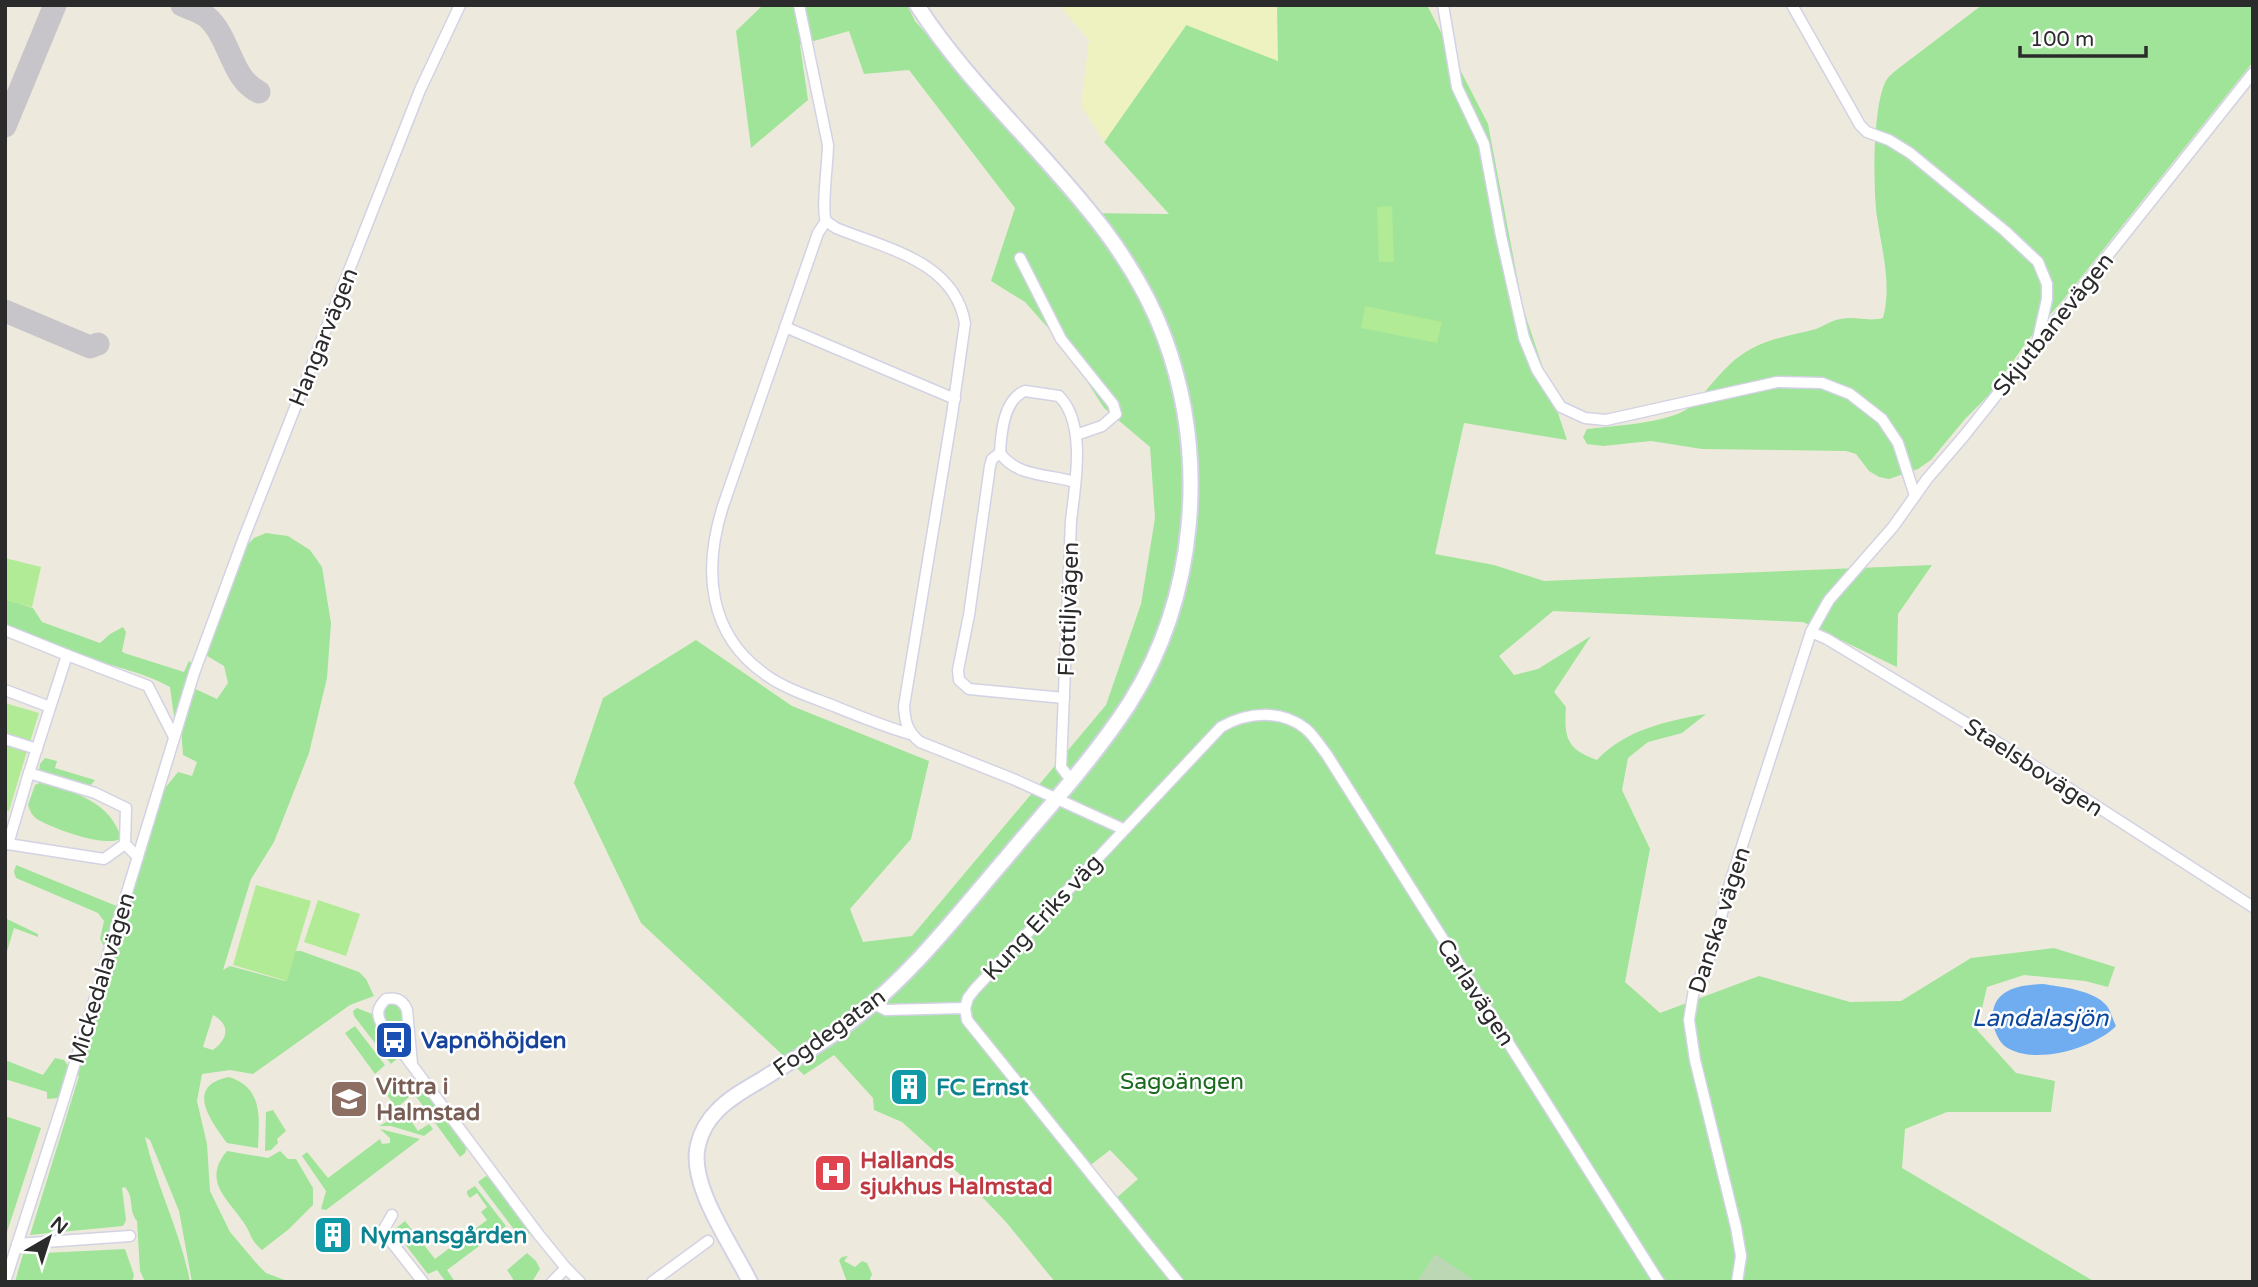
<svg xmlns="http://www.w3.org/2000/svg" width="2258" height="1287" viewBox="0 0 2258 1287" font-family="'Varela Round',sans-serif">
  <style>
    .green { fill: #a0e499; fill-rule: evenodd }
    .sand { fill: #edf2c0 }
    .cemetery { fill: #bcd7b4 }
    .pitch { fill: #b1eb95 }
    .water { fill: #6fadf0 }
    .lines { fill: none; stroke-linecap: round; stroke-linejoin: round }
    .taxiway { stroke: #c8c5ca; stroke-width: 23 }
    .street-casing { stroke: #d3d2e4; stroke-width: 13 }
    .secondary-casing { stroke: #d3d2e4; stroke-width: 18 }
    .street { stroke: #fff; stroke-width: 10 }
    .secondary { stroke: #fff; stroke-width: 14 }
    .labels { text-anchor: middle; stroke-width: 5; stroke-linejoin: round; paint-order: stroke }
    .street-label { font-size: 23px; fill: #2b2b2b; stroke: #fff }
    .transit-label { font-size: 23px; font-weight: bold; fill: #164399; stroke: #fff; text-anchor: start }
    .park-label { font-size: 23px; fill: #1a6a1d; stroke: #fff }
    .education-label { font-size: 23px; font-weight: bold; fill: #785e54; stroke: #fff; text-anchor: start }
    .culture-label { font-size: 23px; font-weight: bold; fill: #0d838f; stroke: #fff; text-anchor: start }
    .health-label { font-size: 23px; font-weight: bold; fill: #be3a42; stroke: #fff; text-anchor: start }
    .water-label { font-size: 24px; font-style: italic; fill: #0c479e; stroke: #fff }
  </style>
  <rect width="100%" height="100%" fill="#edeadd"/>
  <!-- green -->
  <g class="green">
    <path d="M763,5H907L915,21L1082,213L1169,214L1104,142L1187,24L1277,60V5H1427L1488,124L1523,308L1567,440L1464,423L1435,554L1494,565L1544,581L1932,565L1898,614L1897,667L1803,622L1553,611L1499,656L1514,675L1538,669L1591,636L1554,692L1566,707C1564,737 1566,749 1597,760C1625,730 1666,721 1706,714L1682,733L1648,742L1628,758L1622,790L1650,849L1625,982L1660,1013L1759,976L1850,1002L1901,1001L1971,958L2054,948L2115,967L2108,987L2085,981L2024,975L1987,987L1977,1030L2016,1073L2055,1081L2051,1112H1947L1905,1129L1902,1168L2095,1282H1055L1006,1222L966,1180L902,1122L874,1110L873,1098L834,1055L804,1075L641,923L574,783L603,698L696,640L792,706L929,761L911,839L850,909L863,942L912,936L1106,705L1141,604L1155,518L1150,447L1104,408L1065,347L1025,302L991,281L1015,208L909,70L864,74L849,31L800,45L808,100L751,148L736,31ZM1110,1150L1138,1179L1114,1200L1088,1167Z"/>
    <path d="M1982,5H2253V62L2063,300L2028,340L1988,396L1965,419L1931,460L1918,469L1889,479L1879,477L1869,471L1856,454L1846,451L1702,449L1651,441L1603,446L1587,444L1583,437L1587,429C1612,426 1667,423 1687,409C1709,392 1722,365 1749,350C1770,338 1794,335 1816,329C1824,326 1832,320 1841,319C1856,316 1868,322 1883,318C1892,285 1882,251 1877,217C1873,189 1872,103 1887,79C1890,75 1895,71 1899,68Z"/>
    <path d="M266,533L288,536L310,550L322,567L331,623L327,678L309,753L274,842L251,879L223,970L230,966L285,981L294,951H301L359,972L366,979L374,996L350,1005L253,1074L230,1070L202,1074L197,1101L207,1144L210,1191L230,1232L258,1265L266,1273L290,1282H192L179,1211L150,1140L145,1137C156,1185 181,1233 190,1282H145L140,1271L137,1221C128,1210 135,1199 125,1187L122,1188L126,1220L123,1226L30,1235L79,1076L75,1074L161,793L178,772L192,776L197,762L183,755L181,727L191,687L217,699L228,683L224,666L204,654L244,548L254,538ZM213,1015C231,1025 228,1039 213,1050L203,1047Z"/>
    <path d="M5,599L33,608L42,622L100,643L110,634L123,627L126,632L122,651L124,653L184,672L189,661L193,664L183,689L175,724L170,687C143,672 111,666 82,656C56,647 32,633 5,627Z"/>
    <polygon points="45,758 57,761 55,768 95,780 90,786 85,786 39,771 40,764"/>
    <path d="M41,782C73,791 111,802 121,838C108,849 51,828 37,819C31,815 30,810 28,805L35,785Z"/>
    <polygon points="16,865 119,907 107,946 105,948 100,939 104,921 98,913 16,878 14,872"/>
    <polygon points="5,918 38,934 38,937 14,928 5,958"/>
    <polygon points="391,1003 397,1004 402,1011 404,1040 402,1043 385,1023 383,1010"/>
    <polygon points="357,1008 372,1014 375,1025 399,1057 391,1064 354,1016 353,1011"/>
    <polygon points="355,1026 385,1065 375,1074 345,1033"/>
    <polygon points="55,1058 64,1060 69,1067 58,1098 47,1099 47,1092 5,1079 5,1060 43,1075"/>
    <polygon points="392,1076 409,1097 400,1105 418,1131 429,1124 433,1129 424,1136 391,1126 379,1126 392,1119 398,1111 386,1093 390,1089 385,1082"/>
    <path d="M229,1077C264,1088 259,1119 258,1148L227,1143C211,1121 184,1086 229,1077Z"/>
    <polygon points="420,1085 467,1147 465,1153 460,1157 412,1091"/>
    <polygon points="273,1110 286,1131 277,1139 278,1143 271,1150 265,1151 266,1112"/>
    <polygon points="5,1116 41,1128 5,1238"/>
    <polygon points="380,1129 420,1139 326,1210 321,1209 326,1191 302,1156 307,1152 328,1178 380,1139 382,1144 390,1143 390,1138"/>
    <path d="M227,1151L268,1158L280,1151L288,1159H296L313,1188V1205L289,1229L262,1250C250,1240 252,1235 244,1223C227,1198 202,1181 227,1151Z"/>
    <polygon points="486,1176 489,1177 531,1232 522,1240 478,1182"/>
    <polygon points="475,1186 506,1226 447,1270 455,1282 446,1282 437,1270 428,1274 394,1230 405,1221 435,1259 487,1220 481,1212 487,1207 477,1193 470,1198 467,1194 467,1191"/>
    <polygon points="125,1249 134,1275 132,1282 15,1282 23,1254"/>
    <polygon points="527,1253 536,1261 540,1269 532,1282 512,1282 513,1279 507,1270"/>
    <polygon points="848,1256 844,1261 855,1267 862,1261 867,1263 872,1274 869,1282 847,1282 839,1260 842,1257"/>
  </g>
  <!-- sand -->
  <polygon class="sand" points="1059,5 1277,5 1278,61 1186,25 1104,142 1081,105 1089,40"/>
  <!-- cemetery -->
  <polygon class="cemetery" points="1435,1254 1477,1282 1417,1282"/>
  <!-- pitch -->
  <g class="pitch">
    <polygon points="1392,206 1394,262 1379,262 1377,207"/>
    <polygon points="1365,306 1442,322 1437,343 1361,328"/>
    <polygon points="5,558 41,567 32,607 5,600"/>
    <polygon points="5,703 39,713 30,742 5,734"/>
    <polygon points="5,744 27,751 9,811 5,810"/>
    <polygon points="256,885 311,901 287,981 233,965"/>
    <polygon points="318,900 360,914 346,956 304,942"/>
  </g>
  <!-- water -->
  <path class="water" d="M2043,984C2062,987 2094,990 2107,1006C2111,1012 2113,1020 2116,1026C2095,1048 2034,1066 2006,1047C1999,1042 1995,1032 1993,1024C1989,990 2017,985 2043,984Z"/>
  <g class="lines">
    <!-- taxiway -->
    <g class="taxiway">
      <path d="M182,5C190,9 200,11 207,17C230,37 231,79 259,92"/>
      <polyline points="5,126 55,5"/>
      <polyline points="5,311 90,347 98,344"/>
    </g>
    <defs>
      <g id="street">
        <path d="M799,5L828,145C828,162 821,210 826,221L836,228C887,249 954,261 965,323L952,415L904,706C905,722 907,731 920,742L1013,779L1123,829"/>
        <polyline points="1443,5 1457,87 1484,144 1501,236 1524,338 1537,370 1561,407 1585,418 1606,420 1777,382 1822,383 1850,394 1882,419 1898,443 1915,496"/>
        <polyline points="1792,5 1860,125 1867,132 1889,140 1910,153 2005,231 2038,262 2047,284 2047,299 2038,339"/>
        <path d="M826,221L818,233L723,506C703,569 707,634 766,675C784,688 808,696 829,704C856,715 882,726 910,734"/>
        <polyline points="1020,258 1061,339 1113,404 1116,414 1102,426 1076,435"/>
        <polyline points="785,327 955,399"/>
        <polyline points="1000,453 992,459 990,466 969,615 958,670 959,680 969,689 1064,698"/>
        <polyline points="5,630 67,655"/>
        <polyline points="1811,632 1827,639 1986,735 2253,907"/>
        <polyline points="5,690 50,707"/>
        <polyline points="5,739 37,749"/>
        <polyline points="29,773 67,655 148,686 174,737"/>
        <path d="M1071,780L1061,767L1071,521C1075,485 1087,424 1059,396L1025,391C1004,399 1001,432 1000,453C1017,477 1048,474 1075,482"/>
        <polyline points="125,844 126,808 95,793 29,773 8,844 104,859 125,844 138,857"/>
        <polyline points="873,1003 886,1010 965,1008 967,1020 1178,1282"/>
        <path d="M965,1008L968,998L975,989L1221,727C1247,712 1281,709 1306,729C1314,736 1321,747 1327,755L1659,1282"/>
        <path d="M412,1064L407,1010C403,1000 396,997 386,999C377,1008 376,1014 382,1025L539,1235L566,1268L580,1282"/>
        <polyline points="392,1215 384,1229 386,1235 423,1282"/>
        <polyline points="17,1244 130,1236"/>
        <polyline points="5,1282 63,1102 194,673 243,540 420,90 460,5"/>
        <polyline points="552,1282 566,1268"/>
        <polyline points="652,1282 708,1241"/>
        <polyline points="1737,1282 1741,1256 1736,1227 1695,1060 1689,1020 1694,989 1711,954 1731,880 1811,632 1829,600 1893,527 1927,479 1964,436 2253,73"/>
      </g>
      <path id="secondary" d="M750,1282C732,1245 688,1185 698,1145C701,1132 708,1120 717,1111C731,1096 752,1086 769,1075C798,1057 828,1040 855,1018C913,973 958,914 1006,858C1047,809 1094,758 1129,704C1197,597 1208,457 1165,339C1117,206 992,122 917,5"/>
    </defs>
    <!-- street casing -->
    <use href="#street" class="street-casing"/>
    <!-- secondary casing -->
    <use href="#secondary" class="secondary-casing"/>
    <!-- street -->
    <use href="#street" class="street"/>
    <!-- secondary -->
    <use href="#secondary" class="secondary"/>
  </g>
  <!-- icons -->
  <defs>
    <symbol id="bus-square" viewBox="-11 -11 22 22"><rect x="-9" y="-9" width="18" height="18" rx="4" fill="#1a4fb4" stroke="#fff"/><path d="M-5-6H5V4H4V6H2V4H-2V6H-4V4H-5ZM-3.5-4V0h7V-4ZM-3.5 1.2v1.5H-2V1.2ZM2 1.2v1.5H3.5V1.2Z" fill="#fff"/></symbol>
    <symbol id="building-square" viewBox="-11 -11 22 22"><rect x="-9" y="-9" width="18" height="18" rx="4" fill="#0f9aa8" stroke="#fff"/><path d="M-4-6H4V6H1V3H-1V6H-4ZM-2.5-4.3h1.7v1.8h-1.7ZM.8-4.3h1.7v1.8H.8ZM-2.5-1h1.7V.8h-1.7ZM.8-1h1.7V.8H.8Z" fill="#fff"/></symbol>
    <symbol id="school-square" viewBox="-11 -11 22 22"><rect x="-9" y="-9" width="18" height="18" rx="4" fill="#8d6e63" stroke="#fff"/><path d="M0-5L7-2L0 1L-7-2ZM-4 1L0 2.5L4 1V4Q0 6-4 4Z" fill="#fff"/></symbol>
    <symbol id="hospital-square" viewBox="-11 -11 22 22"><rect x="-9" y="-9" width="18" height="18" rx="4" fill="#e0444e" stroke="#fff"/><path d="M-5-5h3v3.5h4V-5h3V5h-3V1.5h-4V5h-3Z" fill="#fff"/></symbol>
  </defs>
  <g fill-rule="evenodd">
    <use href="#bus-square" x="372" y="1018" width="44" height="44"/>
    <use href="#building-square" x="887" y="1065" width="44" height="44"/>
    <use href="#school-square" x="327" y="1077" width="44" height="44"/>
    <use href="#hospital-square" x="811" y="1151" width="44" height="44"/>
    <use href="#building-square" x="311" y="1213" width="44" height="44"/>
  </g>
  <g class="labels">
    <!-- street labels -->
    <g class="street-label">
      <text transform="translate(2053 324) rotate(-51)" y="8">Skjutbanevägen</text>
      <text transform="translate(323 337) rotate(-68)" y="8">Hangarvägen</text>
      <text transform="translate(1068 609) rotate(-88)" y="8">Flottiljvägen</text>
      <text transform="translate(2034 767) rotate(33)" y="8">Staelsbovägen</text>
      <text transform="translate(1042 917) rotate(-47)" y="8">Kung Eriks väg</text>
      <text transform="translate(1719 920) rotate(-72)" y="8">Danska vägen</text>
      <text transform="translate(101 978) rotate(-73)" y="8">Mickedalavägen</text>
      <text transform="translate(1476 992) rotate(57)" y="8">Carlavägen</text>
      <text transform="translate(829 1032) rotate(-36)" y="8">Fogdegatan</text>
    </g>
    <!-- transit labels -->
    <g class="transit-label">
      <text x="421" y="1048">Vapnöhöjden</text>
    </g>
    <!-- park labels -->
    <g class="park-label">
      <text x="1182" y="1089">Sagoängen</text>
    </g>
    <!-- education labels -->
    <g class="education-label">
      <text x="376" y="1094">Vittra i<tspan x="376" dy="26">Halmstad</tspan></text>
    </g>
    <!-- culture labels -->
    <g class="culture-label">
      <text x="936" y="1095">FC Ernst</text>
      <text x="360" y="1243">Nymansgården</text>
    </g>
    <!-- health labels -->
    <g class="health-label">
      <text x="860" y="1168">Hallands<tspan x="860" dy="26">sjukhus Halmstad</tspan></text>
    </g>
    <!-- water labels -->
    <g class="water-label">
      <text x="2040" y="1026">Landalasjön</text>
    </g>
  </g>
  <!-- border -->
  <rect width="2258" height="1287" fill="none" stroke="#2b2b2b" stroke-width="14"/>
  <!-- north arrow -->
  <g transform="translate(49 1238) rotate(39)" stroke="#ffffff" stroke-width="5" paint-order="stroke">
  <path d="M0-5L12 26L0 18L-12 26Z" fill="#2b2b2b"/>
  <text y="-10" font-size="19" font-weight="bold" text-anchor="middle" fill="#2b2b2b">N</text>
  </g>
  <!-- scale -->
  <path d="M2020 46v10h126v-10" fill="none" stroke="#2b2b2b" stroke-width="3.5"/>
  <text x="2030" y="46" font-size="21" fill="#2b2b2b" stroke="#ffffff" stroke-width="5" paint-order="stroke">100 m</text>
</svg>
